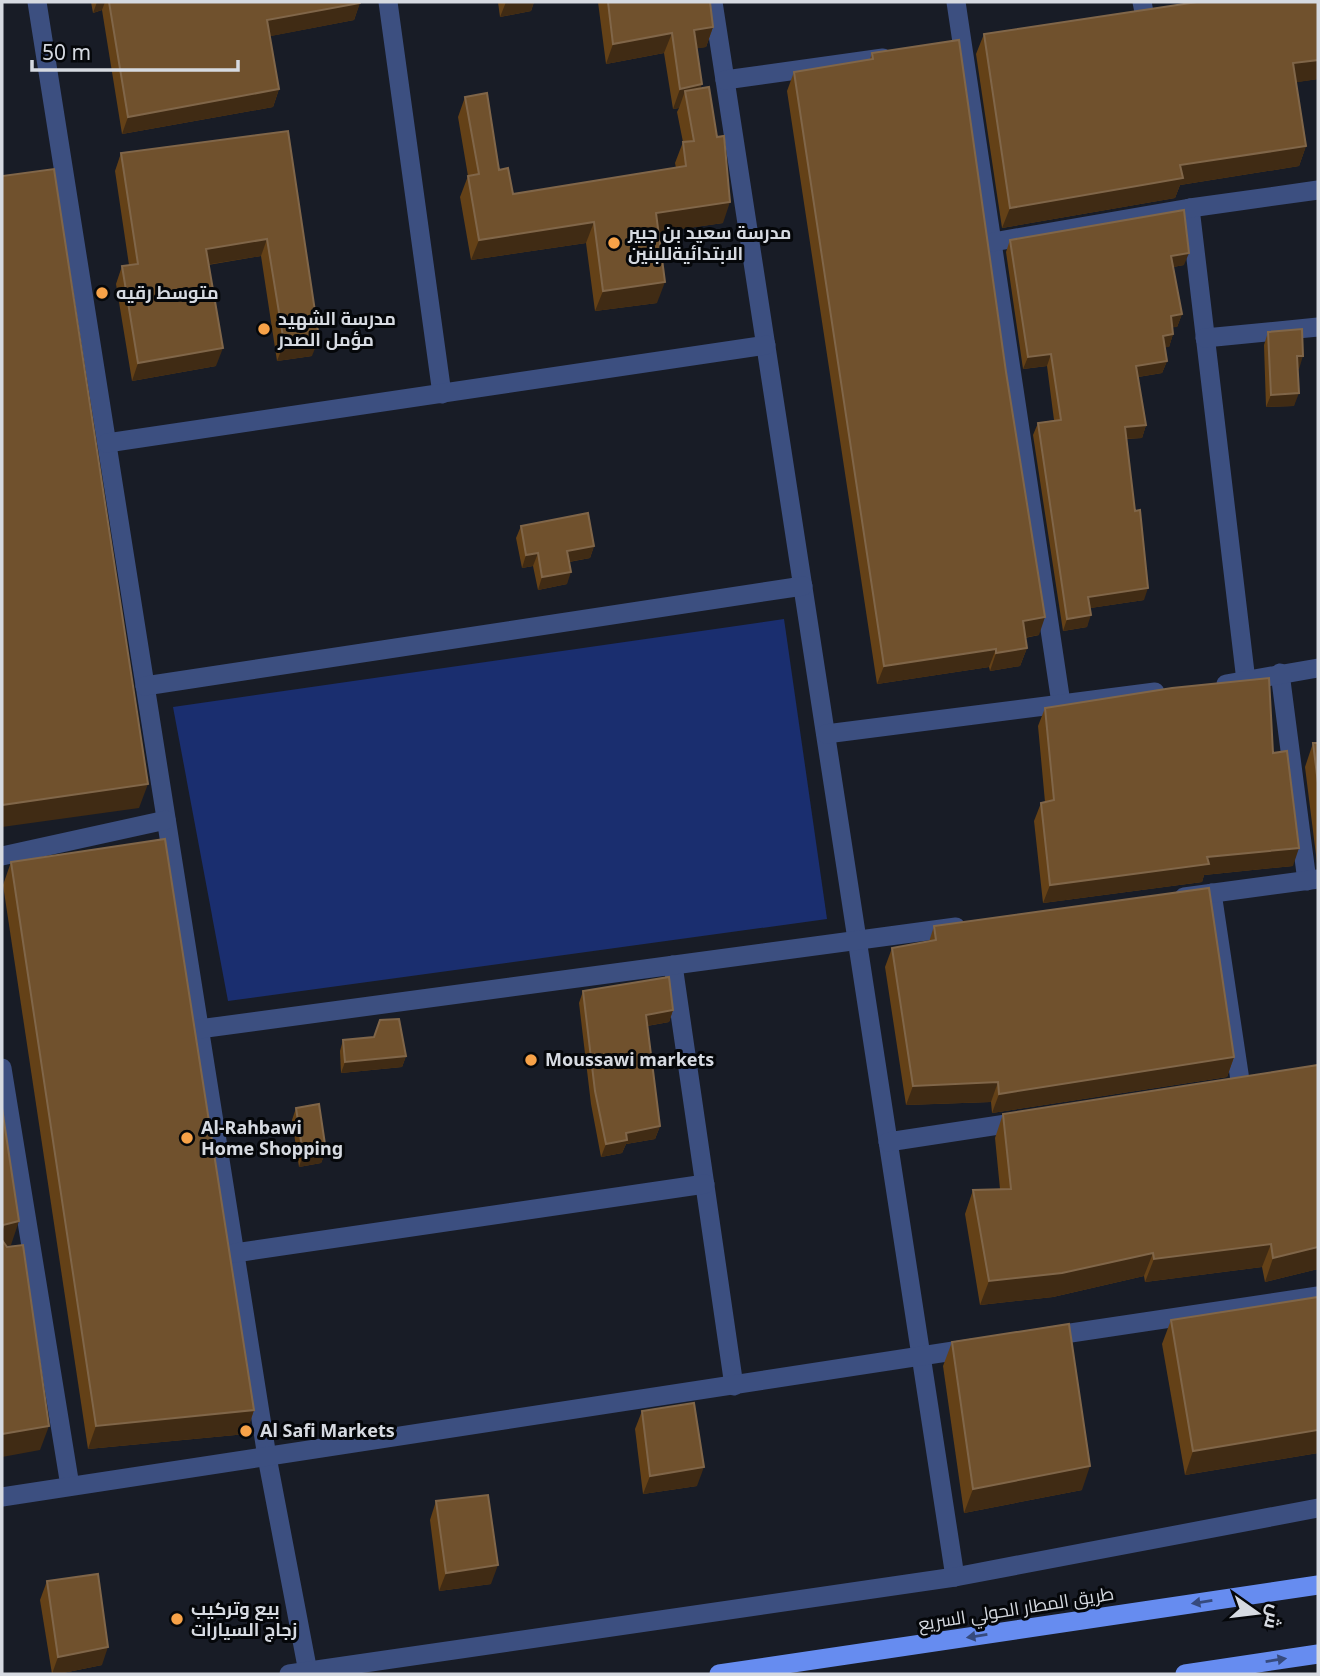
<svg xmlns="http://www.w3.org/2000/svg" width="1320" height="1676" viewBox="0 0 1320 1676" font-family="'Noto Sans',Cairo,sans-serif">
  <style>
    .green { fill: #1a2e6f }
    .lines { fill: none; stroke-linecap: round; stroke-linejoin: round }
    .minor { stroke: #3c4f80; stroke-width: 19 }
    .tertiary { stroke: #3c4f80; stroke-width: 19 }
    .trunk { stroke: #668cf0; stroke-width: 19 }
    .wall { fill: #644117 }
    .shaded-wall { fill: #402b14 }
    .building { fill: #70512d; stroke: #806649; stroke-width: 2 }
    .oneway { fill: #364a7d }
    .poi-dot { fill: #f7a248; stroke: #05070a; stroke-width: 2.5 }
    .labels { text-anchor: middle; stroke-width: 6; stroke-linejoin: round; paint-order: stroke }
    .poi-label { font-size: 18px; font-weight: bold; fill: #d6dae1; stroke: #05070a; text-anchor: start }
    .street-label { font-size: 18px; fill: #d6dae1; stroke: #05070a }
  </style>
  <rect width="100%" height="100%" fill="#181c26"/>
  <!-- green -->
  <polygon class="green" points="784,619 827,919 228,1001 173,707"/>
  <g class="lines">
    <!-- minor -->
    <g class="minor">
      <polyline points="37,2 267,1457 308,1672"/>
      <polyline points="388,2 442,394"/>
      <polyline points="713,2 955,1577"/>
      <polyline points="956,2 1061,703"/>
      <polyline points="1142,2 1145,17"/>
      <polyline points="725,80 883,58"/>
      <polyline points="1190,208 1246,681"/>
      <polyline points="993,242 1190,208 1318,190"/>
      <polyline points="1205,338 1318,327"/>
      <polyline points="107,443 766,345"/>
      <polyline points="1280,673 1307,881"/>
      <polyline points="1226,684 1318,668"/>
      <polyline points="145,686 803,586"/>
      <polyline points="826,734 1155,692"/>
      <polyline points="2,856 166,820"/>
      <polyline points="1212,893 1241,1087"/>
      <polyline points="1184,897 1318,879"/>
      <polyline points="673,965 734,1386"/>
      <polyline points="199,1029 956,927"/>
      <polyline points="2,1068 70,1486"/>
      <polyline points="888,1142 1025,1121"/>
      <polyline points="235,1253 705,1184"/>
      <polyline points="1044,1337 1318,1296"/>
      <polyline points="2,1497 973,1348"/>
    </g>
    <!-- tertiary -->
    <polyline class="tertiary" points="289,1674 955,1577 1318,1508"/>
    <!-- trunk -->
    <g class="trunk">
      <polyline points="719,1674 1318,1585"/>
      <polyline points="1185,1674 1318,1654"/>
    </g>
  </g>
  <!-- wall -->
  <g class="wall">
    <polygon points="91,2 360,2 354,20 270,36 279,89 273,107 122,134 102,10 93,13"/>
    <polygon points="498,2 534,2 531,11 500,17"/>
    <polygon points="598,2 710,2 713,27 706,47 697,48 700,88 723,223 659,232 657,303 595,311 586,243 471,260 460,197 468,176 458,117 465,97 499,170 513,194 676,168 675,163 683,142 677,112 679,108 673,109 664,53 606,64"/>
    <polygon points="1318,2 1318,79 1296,82 1306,146 1299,166 1180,185 1175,198 1002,228 976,54 984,34"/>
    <polygon points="872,53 1039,635 1025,638 1027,648 1020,666 990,671 989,667 877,684 787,91 794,72 870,59"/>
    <polygon points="288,131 312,356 277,361 261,256 208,265 216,366 132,381 116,284 122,266 129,265 115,171 121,153"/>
    <polygon points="1010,240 1184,265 1173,267 1182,314 1177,327 1172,327 1173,334 1169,347 1165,347 1167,361 1162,373 1138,377 1146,425 1142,438 1126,439 1144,600 1090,608 1087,627 1063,631 1033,435 1038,423 1054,420 1047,366 1023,369 1006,252"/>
    <polygon points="1268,332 1299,369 1298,369 1294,406 1266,407 1264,345"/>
    <polygon points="521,526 594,546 590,558 569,562 567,584 538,590 533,566 522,568 516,538"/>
    <polygon points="1045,708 1273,753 1293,866 1204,875 1202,882 1043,903 1034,821 1041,803 1045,802 1038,726"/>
    <polygon points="1313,743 1318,743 1318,863 1317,863 1305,767"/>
    <polygon points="11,862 254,1410 246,1434 88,1449 3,885"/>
    <polygon points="934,926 1234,1057 1227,1077 992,1113 991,1102 906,1105 885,967 892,948 929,942"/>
    <polygon points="583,991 673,1010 669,1022 647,1026 660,1126 655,1139 626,1144 622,1153 601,1157 591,1104 579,1003"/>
    <polygon points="343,1040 406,1056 402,1067 341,1073 340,1051"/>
    <polygon points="1318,1065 1318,1269 1265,1282 1262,1267 1145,1282 1144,1276 1053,1297 980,1305 965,1214 973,1190 1000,1189 995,1138 1003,1114"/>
    <polygon points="296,1108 326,1151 321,1163 299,1167 292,1120"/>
    <polygon points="1318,1297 1318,1453 1185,1475 1162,1344 1171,1320"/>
    <polygon points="952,1342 1082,1490 964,1513 943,1366"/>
    <polygon points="642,1411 697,1486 643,1494 635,1429"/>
    <polygon points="436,1501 491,1584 439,1591 430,1520"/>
    <polygon points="47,1581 102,1665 58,1674 52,1674 40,1600"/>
  </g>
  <!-- shaded-wall -->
  <g class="shaded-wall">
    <polygon points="97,2 105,2 102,10 93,13"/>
    <polygon points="506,2 534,2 531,11 500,17"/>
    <polygon points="360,3 354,20 261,38 267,20"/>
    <polygon points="713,27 706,47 687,50 694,30"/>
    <polygon points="672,33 664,53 606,64 613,44"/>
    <polygon points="1318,60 1318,79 1286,84 1293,63"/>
    <polygon points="702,84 695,103 685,91 679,108 673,109 680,89"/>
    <polygon points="279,89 273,107 122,134 128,117"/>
    <polygon points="1306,146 1299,166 1180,185 1175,198 1002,228 1010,208 1180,165"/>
    <polygon points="730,202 723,223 649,234 656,213"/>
    <polygon points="594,222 586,243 471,260 479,240"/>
    <polygon points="267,239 261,256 199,266 206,249"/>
    <polygon points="1189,253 1184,265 1167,268 1171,256"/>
    <polygon points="665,282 657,303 595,311 603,291"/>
    <polygon points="1182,314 1177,327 1166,328 1171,316"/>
    <polygon points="1173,334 1169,347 1159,348 1163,336"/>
    <polygon points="319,338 312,356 277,361 284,343"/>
    <polygon points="223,348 216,366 132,381 138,363"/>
    <polygon points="1051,354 1047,366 1023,369 1028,357"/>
    <polygon points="1297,356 1303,356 1299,369 1293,369"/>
    <polygon points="1167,361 1162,373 1132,378 1136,366"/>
    <polygon points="1299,393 1294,406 1266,407 1271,395"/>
    <polygon points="1146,425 1142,438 1120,439 1125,427"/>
    <polygon points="594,546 590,558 562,563 567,551"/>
    <polygon points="538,553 533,566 522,568 526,555"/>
    <polygon points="571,572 567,584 538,590 542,577"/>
    <polygon points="1148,588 1144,600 1084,609 1088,597"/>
    <polygon points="1091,615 1087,627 1063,631 1067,619"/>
    <polygon points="1045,617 1039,635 1016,639 1023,621"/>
    <polygon points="1027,648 1020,666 990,671 996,653"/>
    <polygon points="996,649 989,667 877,684 884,666"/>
    <polygon points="148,784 139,808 2,827 2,805"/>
    <polygon points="1299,848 1293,866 1204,875 1202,882 1043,903 1050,885 1207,857"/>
    <polygon points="673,1010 669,1022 641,1027 646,1015"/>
    <polygon points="406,1056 402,1067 341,1073 345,1062"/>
    <polygon points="1234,1057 1227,1077 992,1113 999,1094"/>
    <polygon points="998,1082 991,1102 906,1105 913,1086"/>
    <polygon points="660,1126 655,1139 626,1144 622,1153 601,1157 606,1144 626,1133"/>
    <polygon points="326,1151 321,1163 299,1167 303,1154"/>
    <polygon points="19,1221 11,1245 2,1247 2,1229 3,1225"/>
    <polygon points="1271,1244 1262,1267 1145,1282 1154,1259"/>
    <polygon points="1318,1247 1318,1269 1265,1282 1273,1258"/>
    <polygon points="1153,1253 1144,1276 1053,1297 980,1305 989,1281"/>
    <polygon points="254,1410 246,1434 88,1449 96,1426"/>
    <polygon points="49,1426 40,1450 2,1457 2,1434"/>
    <polygon points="1318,1430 1318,1453 1185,1475 1193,1451"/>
    <polygon points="1090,1466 1082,1490 964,1513 973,1489"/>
    <polygon points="704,1467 697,1486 643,1494 650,1476"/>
    <polygon points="498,1565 491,1584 439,1591 446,1573"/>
    <polygon points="108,1647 102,1665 58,1674 52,1674 58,1657"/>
  </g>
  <!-- building -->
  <g class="building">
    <polygon points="109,2 360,2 360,3 267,20 279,89 128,117"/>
    <polygon points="608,2 710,2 713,27 694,30 702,84 680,89 672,33 613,44"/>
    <polygon points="1197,2 1318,2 1318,60 1293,63 1306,146 1180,165 1183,178 1010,208 984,34"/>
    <polygon points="959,40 1006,372 1045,617 1023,621 1027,648 996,653 996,649 884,666 794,72 873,59 872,53"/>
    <polygon points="709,87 717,137 724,136 730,202 656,213 665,282 603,291 594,222 479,240 468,176 479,174 465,97 487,93 499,170 508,168 513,194 686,166 683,142 694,141 685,91"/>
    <polygon points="288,131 319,338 284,343 267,239 206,249 223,348 138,363 122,266 138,264 121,153"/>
    <polygon points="54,169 148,784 2,805 2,176"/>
    <polygon points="1184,210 1189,253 1171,256 1182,314 1171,316 1173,334 1163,336 1167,361 1136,366 1146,425 1125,427 1135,511 1140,510 1148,588 1088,597 1091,615 1067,619 1038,423 1061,420 1051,354 1028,357 1010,240"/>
    <polygon points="1302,329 1303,356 1297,356 1299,393 1271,395 1268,332"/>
    <polygon points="588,513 594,546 567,551 571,572 542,577 538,553 526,555 521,526"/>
    <polygon points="1269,678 1273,753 1287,751 1299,848 1207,857 1209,864 1050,885 1041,803 1054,800 1045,708 1172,688"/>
    <polygon points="1313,743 1318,743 1318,783"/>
    <polygon points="165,839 254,1410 96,1426 11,862"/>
    <polygon points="1209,888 1234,1057 999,1094 998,1082 913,1086 892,948 936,940 934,926"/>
    <polygon points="669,977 673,1010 646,1015 660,1126 626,1133 627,1140 606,1144 595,1091 583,991"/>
    <polygon points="399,1019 406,1056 345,1062 343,1040 374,1037 380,1020"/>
    <polygon points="1318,1065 1318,1247 1273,1258 1271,1244 1154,1259 1153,1253 1062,1273 989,1281 973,1190 1011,1189 1003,1114"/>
    <polygon points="319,1104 326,1151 303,1154 296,1108"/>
    <polygon points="2,1108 19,1221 3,1225 2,1229"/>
    <polygon points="2,1240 7,1247 23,1245 49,1426 2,1434"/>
    <polygon points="1318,1297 1318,1430 1193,1451 1171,1320"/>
    <polygon points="1069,1324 1090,1466 973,1489 952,1342"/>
    <polygon points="694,1403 704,1467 650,1476 642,1411"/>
    <polygon points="488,1495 498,1565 446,1573 436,1501"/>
    <polygon points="98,1574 108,1647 58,1657 47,1581"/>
  </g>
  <!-- one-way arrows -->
  <defs><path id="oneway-solid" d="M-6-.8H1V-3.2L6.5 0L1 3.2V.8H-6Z" transform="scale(1.75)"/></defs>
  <g class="oneway">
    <use href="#oneway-solid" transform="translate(1202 1602) rotate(171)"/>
    <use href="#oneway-solid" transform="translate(977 1636) rotate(171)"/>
    <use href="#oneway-solid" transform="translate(1276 1660) rotate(-9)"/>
  </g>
  <!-- markers -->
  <g class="poi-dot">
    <circle cx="614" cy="243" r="7"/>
    <circle cx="102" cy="293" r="7"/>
    <circle cx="264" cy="329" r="7"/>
    <circle cx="531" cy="1060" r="7"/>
    <circle cx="187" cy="1138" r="7"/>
    <circle cx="246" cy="1431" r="7"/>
    <circle cx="177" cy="1619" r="7"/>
  </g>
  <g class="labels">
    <!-- poi labels -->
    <g class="poi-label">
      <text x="628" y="239">مدرسة سعيد بن جبير<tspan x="628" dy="21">الابتدائيةللبنين</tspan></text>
      <text x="116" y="299">متوسط رقيه</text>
      <text x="278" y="325">مدرسة الشهيد<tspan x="278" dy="21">مؤمل الصدر</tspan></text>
      <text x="545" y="1066">Moussawi markets</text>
      <text x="201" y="1134">Al-Rahbawi<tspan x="201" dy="21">Home Shopping</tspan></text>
      <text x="260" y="1437">Al Safi Markets</text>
      <text x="191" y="1615">بيع وتركيب<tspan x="191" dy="21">زجاج السيارات</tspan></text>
    </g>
    <!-- street labels -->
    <g class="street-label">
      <text transform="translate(1016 1609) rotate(-9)" y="6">طريق المطار الحولي السريع</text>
    </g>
  </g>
  <!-- border -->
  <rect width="1320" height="1676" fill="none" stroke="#d6dae1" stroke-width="7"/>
  <!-- north arrow -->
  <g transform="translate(1257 1613) rotate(104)" stroke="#05070a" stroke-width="5" paint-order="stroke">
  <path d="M0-5L12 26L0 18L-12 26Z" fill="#d6dae1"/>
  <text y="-10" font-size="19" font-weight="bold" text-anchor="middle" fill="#d6dae1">ش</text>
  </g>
  <!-- scale -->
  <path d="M32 60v10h206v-10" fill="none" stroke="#d6dae1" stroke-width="3.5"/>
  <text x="42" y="60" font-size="21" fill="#d6dae1" stroke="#05070a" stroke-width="5" paint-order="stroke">50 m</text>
</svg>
